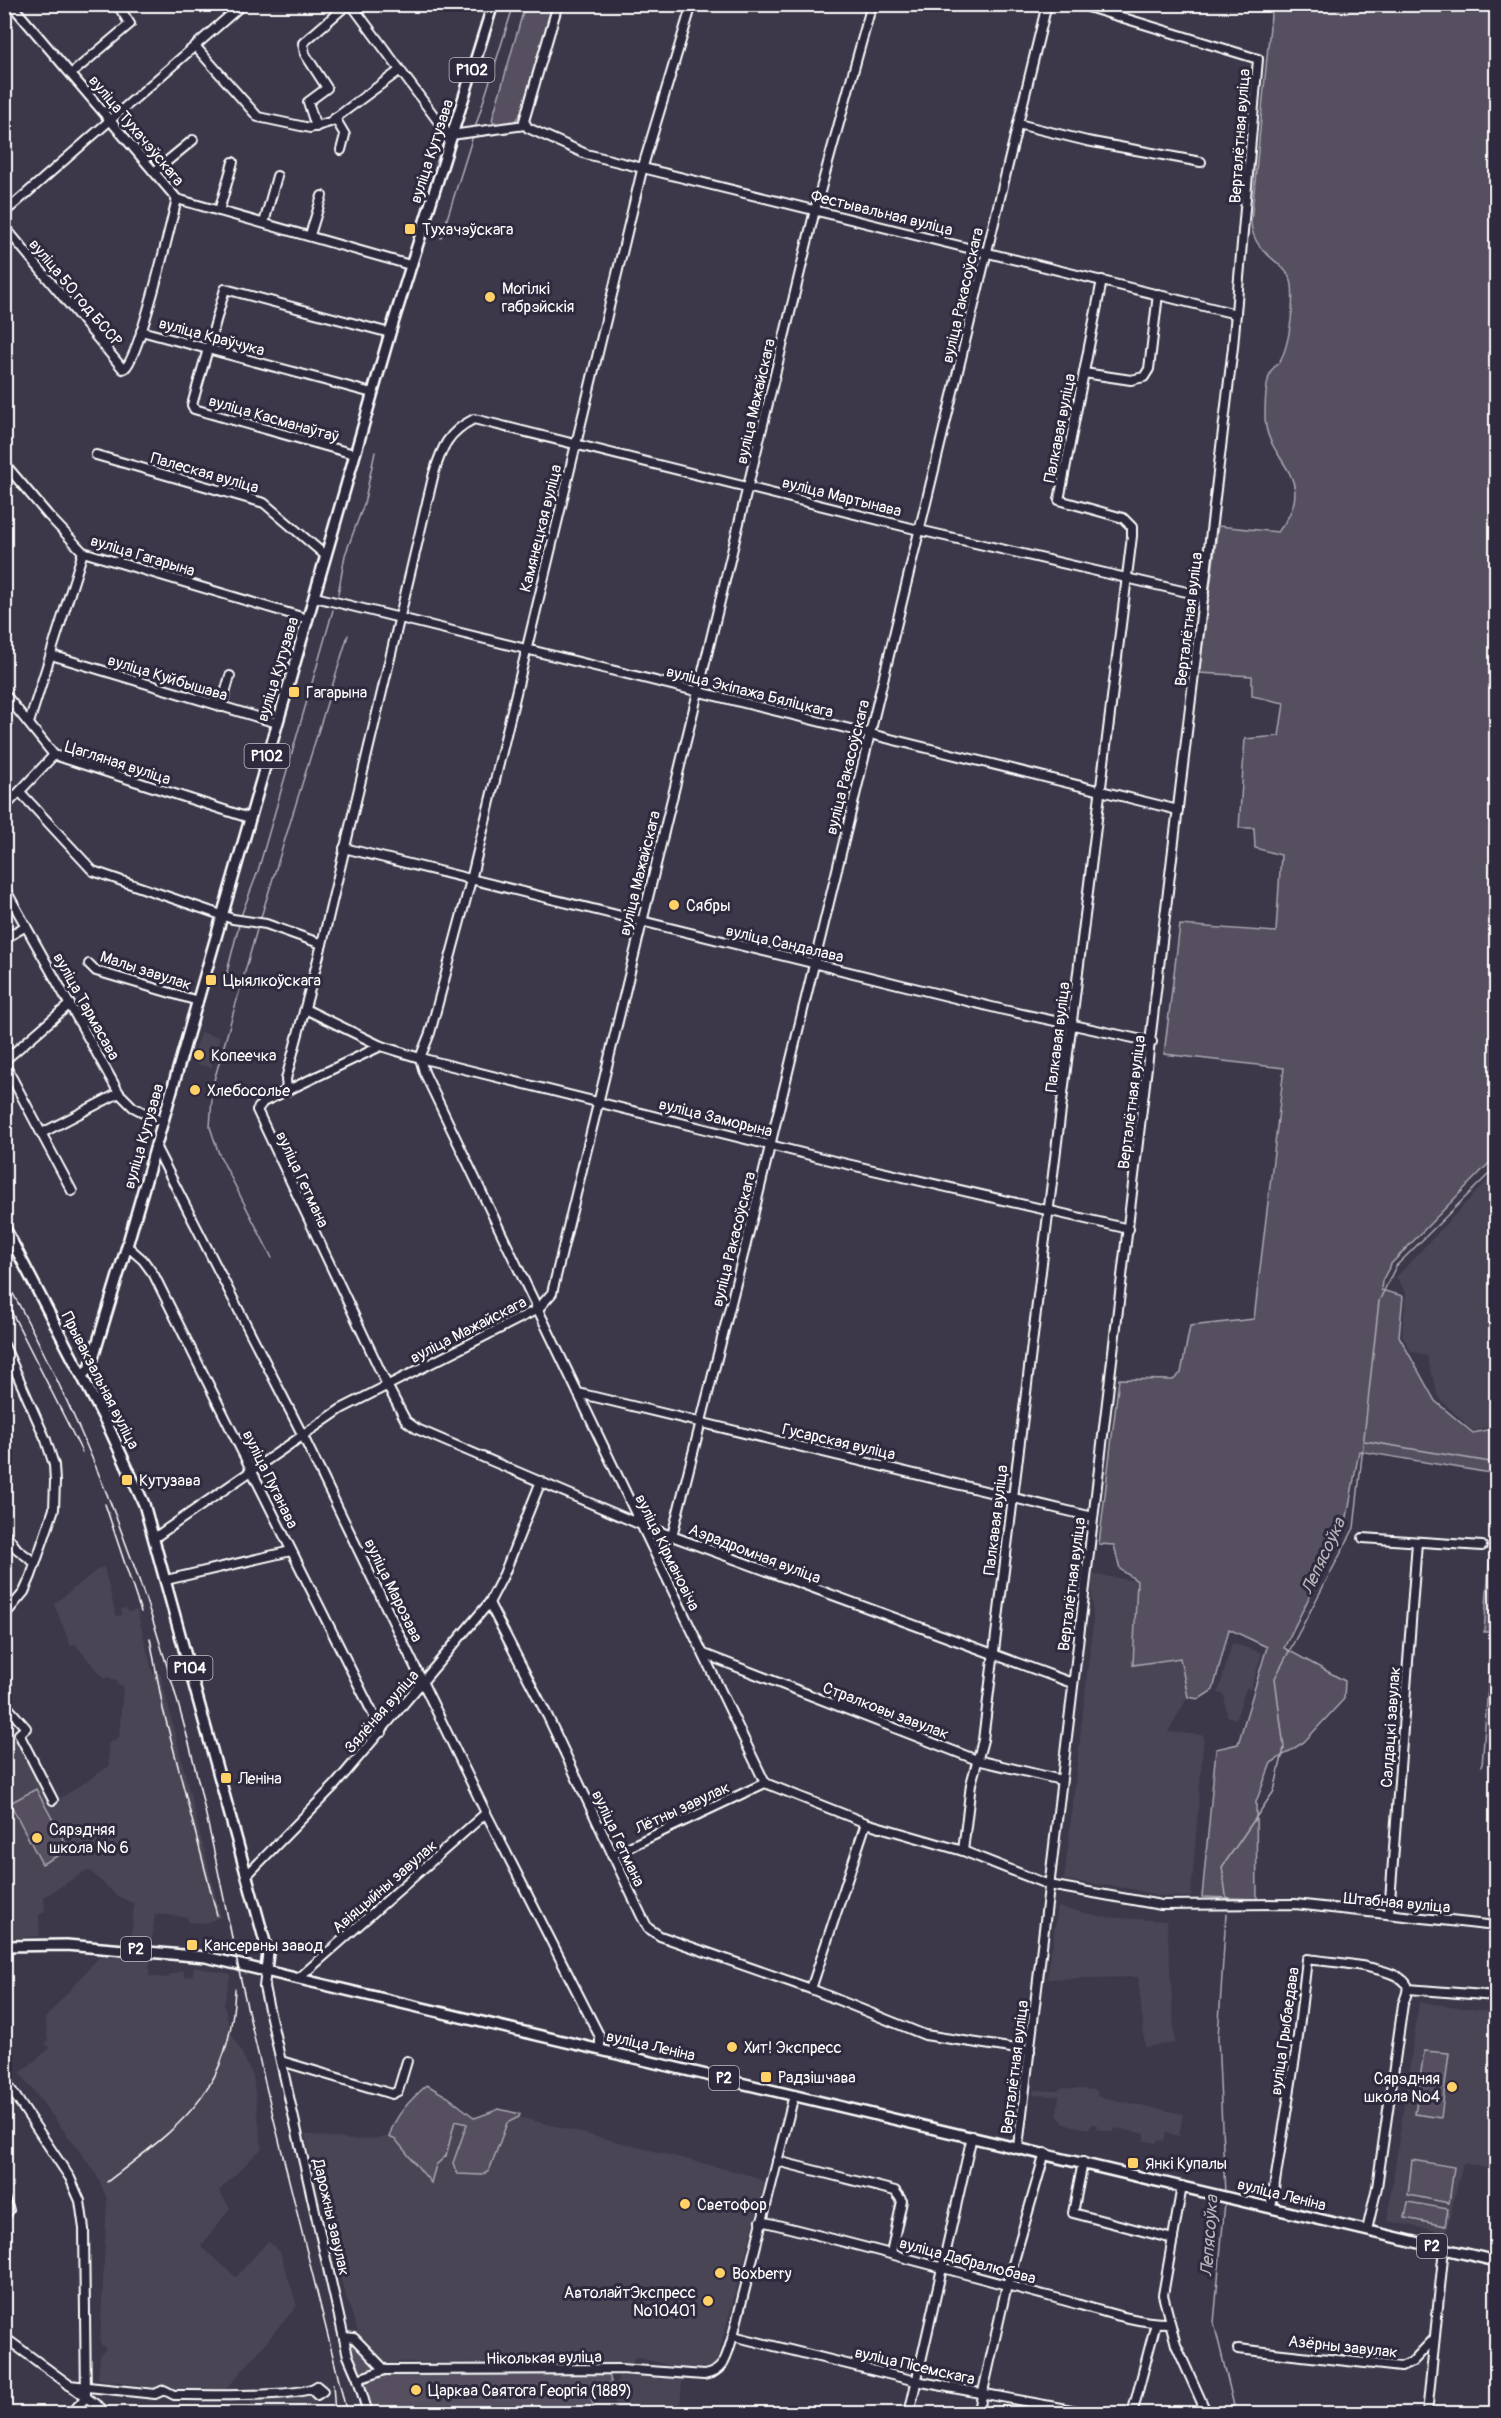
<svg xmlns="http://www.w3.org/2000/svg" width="1501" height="2418" viewBox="0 0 1501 2418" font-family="Pangolin,sans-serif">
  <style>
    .built { fill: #494455 }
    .green { fill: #555060; stroke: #aaa8b0; stroke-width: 1.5 }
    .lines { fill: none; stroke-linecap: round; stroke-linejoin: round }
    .stream { stroke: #afadb4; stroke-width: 1.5 }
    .minor-casing { stroke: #fff; stroke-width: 12 }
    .major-casing { stroke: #fff; stroke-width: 14 }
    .minor { stroke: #2f2a3d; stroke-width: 8 }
    .major { stroke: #2f2a3d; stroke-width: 9 }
    .rail { stroke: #fff; stroke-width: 1.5 }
    .poi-dot { fill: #ffd166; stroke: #2f2a3d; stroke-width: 2 }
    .labels { text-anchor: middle; stroke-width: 6; stroke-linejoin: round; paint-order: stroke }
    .shield { fill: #2f2a3d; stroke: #c1bfc5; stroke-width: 1.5 }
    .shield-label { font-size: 15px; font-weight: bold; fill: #fff }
    .street-label { font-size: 16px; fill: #fff; stroke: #2f2a3d }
    .poi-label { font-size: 16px; fill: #fff; stroke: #2f2a3d; text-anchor: start }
    .water-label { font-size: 18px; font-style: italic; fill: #b5b4ba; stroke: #2f2a3d }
  </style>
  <rect width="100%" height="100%" fill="#3c3749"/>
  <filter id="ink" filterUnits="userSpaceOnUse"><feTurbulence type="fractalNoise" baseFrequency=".0167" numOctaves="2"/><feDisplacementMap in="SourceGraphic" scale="12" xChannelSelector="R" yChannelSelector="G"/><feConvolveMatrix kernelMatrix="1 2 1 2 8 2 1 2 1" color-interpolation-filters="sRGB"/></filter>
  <g filter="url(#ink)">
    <!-- built -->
    <g class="built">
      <polygon points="200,1032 220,1037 211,1068 194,1063 193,1059"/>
      <polygon points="1496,1171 1496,1425 1473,1431 1438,1397 1427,1356 1411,1351 1402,1335 1406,1293 1396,1277"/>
      <polygon points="104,1567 116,1616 122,1615 121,1609 127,1608 128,1612 137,1610 153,1674 160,1673 221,1917 206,1923 188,1922 187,1917 155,1914 152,1941 131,1937 134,1904 116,1895 90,1871 86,1871 44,1897 45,1912 39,1915 40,1936 5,1938 4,1711 15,1724 9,1729 20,1742 52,1804 109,1766 108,1744 119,1737 123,1685 118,1686 116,1681 108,1677 104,1679 75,1644 71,1647 54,1604 98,1569"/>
      <polygon points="1091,1574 1137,1581 1133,1664 1180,1657 1188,1697 1168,1732 1204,1735 1191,1897 1157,1896 1132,1889 1064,1880 1093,1622"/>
      <polygon points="1232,1643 1262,1653 1251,1689 1246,1688 1236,1719 1227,1716 1224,1695 1218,1693"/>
      <polygon points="1058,1907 1104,1917 1167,1921 1175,2043 1145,2047 1138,1977 1047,1979"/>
      <polygon points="100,1956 150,1960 149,1976 169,1978 169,1975 184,1970 184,1977 192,1976 194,1967 231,1974 224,2004 229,2027 253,2076 262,2148 219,2191 230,2208 201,2247 236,2277 268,2241 280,2252 297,2306 225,2391 179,2391 163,2385 158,2388 98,2379 100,2355 106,2349 100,2343 107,2199 95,2172 20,2073 50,2048 45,2043 48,2040 45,2018"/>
      <polygon points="1419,2002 1496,2012 1496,2170 1463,2163 1446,2233 1387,2221"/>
      <polygon points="1060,2088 1097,2090 1097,2096 1183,2114 1179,2136 1166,2133 1164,2141 1158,2140 1157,2143 1144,2141 1145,2134 1115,2128 1114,2132 1096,2129 1097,2125 1093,2124 1089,2129 1064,2124 1057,2115 1059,2096 1033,2095 1034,2090 1059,2091"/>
      <polygon points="519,2117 753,2176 765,2183 715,2368 676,2367 635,2357 632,2364 401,2362 390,2364 380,2358 360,2338 338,2273 305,2134 352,2140 389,2137 396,2140 431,2182 436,2165 444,2160 455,2120 468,2124 455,2160"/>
      <polygon points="618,2376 656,2377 659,2380 665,2377 682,2378 680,2413 614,2413"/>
      <polygon points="312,2393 319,2413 245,2414 255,2397 285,2397"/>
    </g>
    <!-- green -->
    <g class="green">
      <polygon points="525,5 553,5 520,116 512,123 499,125 492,120"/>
      <path d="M1272,5H1496V1156L1391,1264L1382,1281L1381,1290L1403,1296L1399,1336L1435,1401L1473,1433L1496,1428V1632H1484L1496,1474L1359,1451L1346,1523L1284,1648L1345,1681L1344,1699L1304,1742L1271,1763L1256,1802L1257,1899L1202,1897L1216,1749L1238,1744L1267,1647L1229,1629L1213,1690L1199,1699L1188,1697L1180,1658L1133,1665L1137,1581L1120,1569L1114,1545L1099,1544L1119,1379L1173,1380L1181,1373L1190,1326L1254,1319L1284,1068L1164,1054L1180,925L1276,932L1281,855L1255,848L1254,828H1239L1245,739L1279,736L1284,703L1252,696V676L1199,673L1218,526L1278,532C1323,476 1264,462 1265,416C1265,404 1266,382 1271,371C1273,367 1278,365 1280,361C1290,344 1294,304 1292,285C1288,260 1254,258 1251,223Z"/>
      <polygon points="36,1789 69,1850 42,1864 10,1803"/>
      <polygon points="1424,2051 1449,2053 1441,2118 1415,2114"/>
      <path d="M427,2085L448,2097L475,2118L499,2109L520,2114L519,2117L507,2123L489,2171L482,2175L457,2174L453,2163L467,2124L455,2121L446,2156L436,2165L431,2183L396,2140L389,2137C395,2115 410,2100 427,2085Z"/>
      <polygon points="1412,2160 1454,2167 1449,2203 1408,2195"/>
      <polygon points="1408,2202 1448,2209 1445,2226 1405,2218"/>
      <path d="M355,2343L378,2364C372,2371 366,2376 357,2373L349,2346Z"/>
      <polygon points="609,2373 611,2382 592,2400 594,2413 371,2414 363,2380 374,2375"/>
    </g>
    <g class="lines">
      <!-- stream -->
      <g class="stream">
        <polyline points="475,128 514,4"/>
        <polyline points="441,238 473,136"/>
        <polyline points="338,594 345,555 364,504 375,452"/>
        <polyline points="241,916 258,871 333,610"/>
        <polyline points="261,917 348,635"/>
        <polyline points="239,925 227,972 241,985"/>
        <polyline points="258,926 213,1084 210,1127 219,1154 272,1258"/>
        <polyline points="1365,1441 1496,1463"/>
        <polyline points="1495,1592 1496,1576"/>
        <polyline points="1482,1766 1495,1597"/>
        <polyline points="1227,1902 1222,1867 1274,1791 1284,1748 1275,1678 1354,1528 1379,1301 1396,1266 1496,1167"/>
        <polyline points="1225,2194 1218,2037 1226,1914"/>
        <polyline points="1225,2202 1214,2323 1236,2414"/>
      </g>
      <defs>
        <g id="minor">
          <polyline points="11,4 177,199 410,265"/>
          <polyline points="351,4 446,132 451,135 525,125"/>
          <polyline points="558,4 524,121 528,128 586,154 1236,314"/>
          <polyline points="692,4 643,166 471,880 430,1033 420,1058 424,1072 765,1783 866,1823 963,1851 1049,1885 1161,1905 1295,1904 1496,1926"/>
          <polyline points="195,46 258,117 310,128 330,122 399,71"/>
          <polyline points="71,74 130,24 117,4"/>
          <polyline points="335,118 345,135 341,150"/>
          <polyline points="1018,124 1087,141 1201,162"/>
          <polyline points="316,127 308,102 327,88 305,54 303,43 348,4"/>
          <polyline points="154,172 193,140"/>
          <polyline points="219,211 233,162"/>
          <polyline points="4,213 243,4"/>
          <polyline points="264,223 277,176"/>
          <path d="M4,226L123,369L125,368C140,356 170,226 177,199"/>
          <polyline points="310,235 322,196"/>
          <polyline points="141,331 372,393"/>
          <polyline points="1084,373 1131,380 1144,377 1149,369 1158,294"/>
          <polyline points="354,454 194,409 192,405 225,289 390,333"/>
          <polyline points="96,455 264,503 326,556"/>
          <polyline points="4,463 48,515 83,552 308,619"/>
          <polyline points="315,597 1178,810"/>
          <polyline points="51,655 277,723"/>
          <polyline points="4,693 54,755 249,818"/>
          <polyline points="221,707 230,676"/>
          <polyline points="29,723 83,552"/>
          <polyline points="20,792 93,871 233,919 266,924 322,944"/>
          <polyline points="4,808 54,755"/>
          <polyline points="344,848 1004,1010 1152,1042"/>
          <polyline points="4,887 119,1093 133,1107 162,1122"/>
          <polyline points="4,939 26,926"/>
          <polyline points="89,964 96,971 198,1001"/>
          <polyline points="305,1009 381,1046 420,1058 834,1161 1129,1229"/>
          <polyline points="381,1046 263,1102 257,1110 387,1385 406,1421 417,1429 639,1524 1072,1683"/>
          <polyline points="4,1061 70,1004"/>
          <polyline points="4,1063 72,1191"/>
          <path d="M287,1091L286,1079L322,944L434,473C442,447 448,432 474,419L919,530L1204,596"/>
          <polyline points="42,1133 119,1093"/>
          <polyline points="155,1146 302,1434 486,1813 600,2037 600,2048"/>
          <polyline points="127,1246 143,1260 154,1275 382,1732"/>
          <polyline points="4,1345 46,1440 54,1465 55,1482 54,1509 31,1576 24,1592 4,1616"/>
          <polyline points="578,1393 1093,1517"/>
          <polyline points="4,1532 17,1549 34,1562"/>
          <polyline points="672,1536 754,1212 1047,4"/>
          <polyline points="154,1538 341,1409 538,1309 552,1293 815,210 872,4"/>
          <polyline points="1363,1538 1482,1546"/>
          <polyline points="166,1580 291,1551"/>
          <polyline points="489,1603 548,1717 641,1915 648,1928 660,1936 811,1989 866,1823"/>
          <polyline points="704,1654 977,1760 1061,1780"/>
          <polyline points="4,1703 26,1728 19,1734 53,1800"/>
          <polyline points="963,1851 971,1784 983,1740 1132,536 1132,527 1123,518 1059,500 1102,280"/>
          <polyline points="612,1855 765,1783"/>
          <polyline points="247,1875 335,1785 489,1603 504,1574 541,1481"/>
          <polyline points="1389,1914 1417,1542"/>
          <polyline points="266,1970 264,1987 348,2356 358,2379"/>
          <polyline points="299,1978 486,1813"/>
          <polyline points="811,1989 925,2035 1030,2051"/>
          <polyline points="1408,1989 1496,1996"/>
          <polyline points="281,2061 392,2094 398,2091 407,2061"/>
          <polyline points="4,2079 70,2178 80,2201 84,2229 86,2397 71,2414"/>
          <polyline points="1018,2147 1233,347 1258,59 1078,4"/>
          <polyline points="777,2161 895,2191 902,2201 891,2253"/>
          <polyline points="1083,2162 1073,2213 1173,2239"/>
          <polyline points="1182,2186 1163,2295 1176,2345 1207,2414"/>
          <polyline points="4,2198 9,2210 4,2218"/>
          <path d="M1271,2207L1297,2045L1307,1959C1328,1962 1398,1966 1407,1985C1409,1991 1405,1998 1403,2004L1377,2187L1367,2230"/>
          <path d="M761,2221C856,2244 950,2270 1044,2295C1082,2304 1130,2323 1168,2323"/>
          <polyline points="733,2336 916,2381 1093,2414"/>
          <polyline points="4,2337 109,2414"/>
          <path d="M345,2337L354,2338L385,2370L621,2369L704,2375C725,2372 727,2354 733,2336L794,2095"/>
          <polyline points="1238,2349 1401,2367 1412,2362 1434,2339"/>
          <path d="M69,2385L155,2394L164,2390L174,2395C199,2395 303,2398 317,2386L323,2391L317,2395L312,2390"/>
          <polyline points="368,2414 358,2379 385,2370"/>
          <polyline points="909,2414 972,2136"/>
          <polyline points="978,2414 1007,2285 1045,2153"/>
          <polyline points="1132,2414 1156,2323"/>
          <polyline points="1427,2414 1444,2248"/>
        </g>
        <g id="major">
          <polyline points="4,1226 110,1430 144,1504 268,1953 266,1970"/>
          <polyline points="82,1375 90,1368 127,1246 390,333 493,4"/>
          <polyline points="4,1946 66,1945 206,1957 1496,2261"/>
        </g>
      </defs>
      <!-- minor casing -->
      <use href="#minor" class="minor-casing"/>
      <!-- major casing -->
      <use href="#major" class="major-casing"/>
      <!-- minor -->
      <use href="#minor" class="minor"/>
      <!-- major -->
      <use href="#major" class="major"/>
      <!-- rail -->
      <g class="rail">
        <path d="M4,1277C86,1425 146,1580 189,1743C210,1825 225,1907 243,1989C275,2131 313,2272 347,2414"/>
        <polyline points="4,1297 82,1452"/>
        <polyline points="105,1504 141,1612"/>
        <polyline points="150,1638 163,1709 217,1915"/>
        <path d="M107,2182C183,2123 230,2093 235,1989"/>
        <polyline points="333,2384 335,2414"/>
      </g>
    </g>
  </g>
  <!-- markers -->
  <g class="poi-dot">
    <rect x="404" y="223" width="12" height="12" rx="3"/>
    <circle cx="490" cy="297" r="6"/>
    <rect x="288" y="686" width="12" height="12" rx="3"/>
    <circle cx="674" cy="905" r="6"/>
    <rect x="205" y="974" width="12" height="12" rx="3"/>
    <circle cx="199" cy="1055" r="6"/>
    <circle cx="195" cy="1090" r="6"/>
    <rect x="121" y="1474" width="12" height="12" rx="3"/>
    <rect x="220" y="1772" width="12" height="12" rx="3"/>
    <circle cx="37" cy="1838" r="6"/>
    <rect x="186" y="1939" width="12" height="12" rx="3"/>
    <circle cx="732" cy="2047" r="6"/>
    <rect x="760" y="2071" width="12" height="12" rx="3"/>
    <circle cx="1452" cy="2087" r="6"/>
    <rect x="1127" y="2157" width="12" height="12" rx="3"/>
    <circle cx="685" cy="2204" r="6"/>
    <circle cx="720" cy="2273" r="6"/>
    <circle cx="708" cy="2301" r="6"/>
    <circle cx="416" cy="2390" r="6"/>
  </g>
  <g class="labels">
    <!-- shield labels -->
    <g class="shield">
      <rect x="449.5" y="58" width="45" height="24" rx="4.5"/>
      <rect x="244.5" y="744" width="45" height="24" rx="4.5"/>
      <rect x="167.5" y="1656" width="45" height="24" rx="4.5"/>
      <rect x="121" y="1937" width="30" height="24" rx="4.5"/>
      <rect x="709" y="2066" width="30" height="24" rx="4.5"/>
      <rect x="1417" y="2234" width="30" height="24" rx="4.5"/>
    </g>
    <g class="shield-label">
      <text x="472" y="75">Р102</text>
      <text x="267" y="761">Р102</text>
      <text x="190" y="1673">Р104</text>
      <text x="136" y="1954">Р2</text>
      <text x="724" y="2083">Р2</text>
      <text x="1432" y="2251">Р2</text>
    </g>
    <!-- street labels -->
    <g class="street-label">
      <text transform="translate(137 130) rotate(50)" y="6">вуліца Тухачэўскага</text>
      <text transform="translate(1239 136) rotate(-86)" y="6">Верталётная вуліца</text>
      <text transform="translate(431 151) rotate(-72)" y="6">вуліца Кутузава</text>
      <text transform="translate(882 212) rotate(14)" y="6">Фестывальная вуліца</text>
      <text transform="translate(76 292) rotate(50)" y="6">вуліца 50 год БССР</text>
      <text transform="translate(962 295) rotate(-77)" y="6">вуліца Ракасоўскага</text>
      <text transform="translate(212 336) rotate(15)" y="6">вуліца Краўчука</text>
      <text transform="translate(755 401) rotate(-77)" y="6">вуліца Мажайскага</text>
      <text transform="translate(274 418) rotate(16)" y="6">вуліца Касманаўтаў</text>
      <text transform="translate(1059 428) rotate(-79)" y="6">Палкавая вуліца</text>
      <text transform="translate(205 472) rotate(16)" y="6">Палеская вуліца</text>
      <text transform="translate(842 496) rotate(14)" y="6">вуліца Мартынава</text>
      <text transform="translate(540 528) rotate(-76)" y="6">Камянецкая вуліца</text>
      <text transform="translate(143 555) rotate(17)" y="6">вуліца Гагарына</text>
      <text transform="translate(1188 619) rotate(-83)" y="6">Верталётная вуліца</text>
      <text transform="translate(277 669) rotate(-73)" y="6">вуліца Кутузава</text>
      <text transform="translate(168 677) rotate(17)" y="6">вуліца Куйбышава</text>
      <text transform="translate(750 691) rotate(14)" y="6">вуліца Экіпажа Бяліцкага</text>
      <text transform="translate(118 762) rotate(18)" y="6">Цагляная вуліца</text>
      <text transform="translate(847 767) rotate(-76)" y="6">вуліца Ракасоўскага</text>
      <text transform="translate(639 873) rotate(-76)" y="6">вуліца Мажайскага</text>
      <text transform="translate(785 943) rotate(13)" y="6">вуліца Сандалава</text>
      <text transform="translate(146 970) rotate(18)" y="6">Малы завулак</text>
      <text transform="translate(87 1006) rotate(61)" y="6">вуліца Тармасава</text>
      <text transform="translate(1057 1037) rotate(-83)" y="6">Палкавая вуліца</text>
      <text transform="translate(1131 1102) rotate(-83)" y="6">Верталётная вуліца</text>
      <text transform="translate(716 1117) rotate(14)" y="6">вуліца Заморына</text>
      <text transform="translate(143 1136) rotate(-74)" y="6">вуліца Кутузава</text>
      <text transform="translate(303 1179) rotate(65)" y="6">вуліца Гетмана</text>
      <text transform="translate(733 1239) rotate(-76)" y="6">вуліца Ракасоўскага</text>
      <text transform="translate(468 1329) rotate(-27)" y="6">вуліца Мажайскага</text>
      <text transform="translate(101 1380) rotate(63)" y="6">Прывакзальная вуліца</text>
      <text transform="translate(839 1441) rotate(13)" y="6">Гусарская вуліца</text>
      <text transform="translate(271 1479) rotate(64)" y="6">вуліца Пуганава</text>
      <text transform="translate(995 1520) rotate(-83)" y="6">Палкавая вуліца</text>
      <text transform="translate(668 1552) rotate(64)" y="6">вуліца Кірмановіча</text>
      <text transform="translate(755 1553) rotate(21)" y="6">Аэрадромная вуліца</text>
      <text transform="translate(1071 1584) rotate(-83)" y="6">Верталётная вуліца</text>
      <text transform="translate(394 1590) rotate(64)" y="6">вуліца Марозава</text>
      <text transform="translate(886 1710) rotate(21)" y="6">Стралковы завулак</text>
      <text transform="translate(381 1711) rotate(-49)" y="6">Зялёная вуліца</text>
      <text transform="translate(1390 1727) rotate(-86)" y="6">Салдацкі завулак</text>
      <text transform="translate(682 1807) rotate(-25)" y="6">Лётны завулак</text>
      <text transform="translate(619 1838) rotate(65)" y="6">вуліца Гетмана</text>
      <text transform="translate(384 1886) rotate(-41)" y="6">Авіяцыйны завулак</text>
      <text transform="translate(1397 1902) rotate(5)" y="6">Штабная вуліца</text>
      <text transform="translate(1284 2031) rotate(-82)" y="6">вуліца Грыбаедава</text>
      <text transform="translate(651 2045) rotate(13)" y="6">вуліца Леніна</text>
      <text transform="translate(1014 2067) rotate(-83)" y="6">Верталётная вуліца</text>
      <text transform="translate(1282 2194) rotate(14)" y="6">вуліца Леніна</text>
      <text transform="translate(332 2217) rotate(77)" y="6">Дарожны завулак</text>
      <text transform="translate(968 2260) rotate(15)" y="6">вуліца Дабралюбава</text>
      <text transform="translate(1343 2346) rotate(6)" y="6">Азёрны завулак</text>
      <text transform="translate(544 2357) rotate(-1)" y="6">Ніколькая вуліца</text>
      <text transform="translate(915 2365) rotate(13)" y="6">вуліца Пісемскага</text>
    </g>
    <!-- poi labels -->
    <g class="poi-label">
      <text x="422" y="235">Тухачэўскага</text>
      <text x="502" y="294">Могілкі<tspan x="502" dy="18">габрэйскія</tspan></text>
      <text x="306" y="698">Гагарына</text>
      <text x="686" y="911">Сябры</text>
      <text x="223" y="986">Цыялкоўскага</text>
      <text x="211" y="1061">Копеечка</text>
      <text x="207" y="1096">Хлебосолье</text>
      <text x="139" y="1486">Кутузава</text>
      <text x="238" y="1784">Леніна</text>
      <text x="49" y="1835">Сярэдняя<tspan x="49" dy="18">школа № 6</tspan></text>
      <text x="204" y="1951">Кансервны завод</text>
      <text x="744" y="2053">Хит! Экспресс</text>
      <text x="778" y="2083">Радзішчава</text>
      <text x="1440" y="2084" text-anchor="end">Сярэдняя<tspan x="1440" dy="18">школа №4</tspan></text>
      <text x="1145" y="2169">Янкі Купалы</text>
      <text x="697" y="2210">Светофор</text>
      <text x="732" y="2279">Boxberry</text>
      <text x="696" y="2298" text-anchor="end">АвтолайтЭкспресс<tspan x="696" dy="18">№10401</tspan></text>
      <text x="428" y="2396">Царква Святога Георгія (1889)</text>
    </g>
    <!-- water labels -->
    <g class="water-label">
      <text transform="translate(1323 1556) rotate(-65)" y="6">Лепясоўка</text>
      <text transform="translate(1209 2236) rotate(-86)" y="6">Лепясоўка</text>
    </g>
  </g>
  <!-- margin -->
  <rect width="1501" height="2418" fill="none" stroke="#2f2a3d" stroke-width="24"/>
  <rect x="12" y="12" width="1477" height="2394" fill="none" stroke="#fff" stroke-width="2" filter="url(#ink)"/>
</svg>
